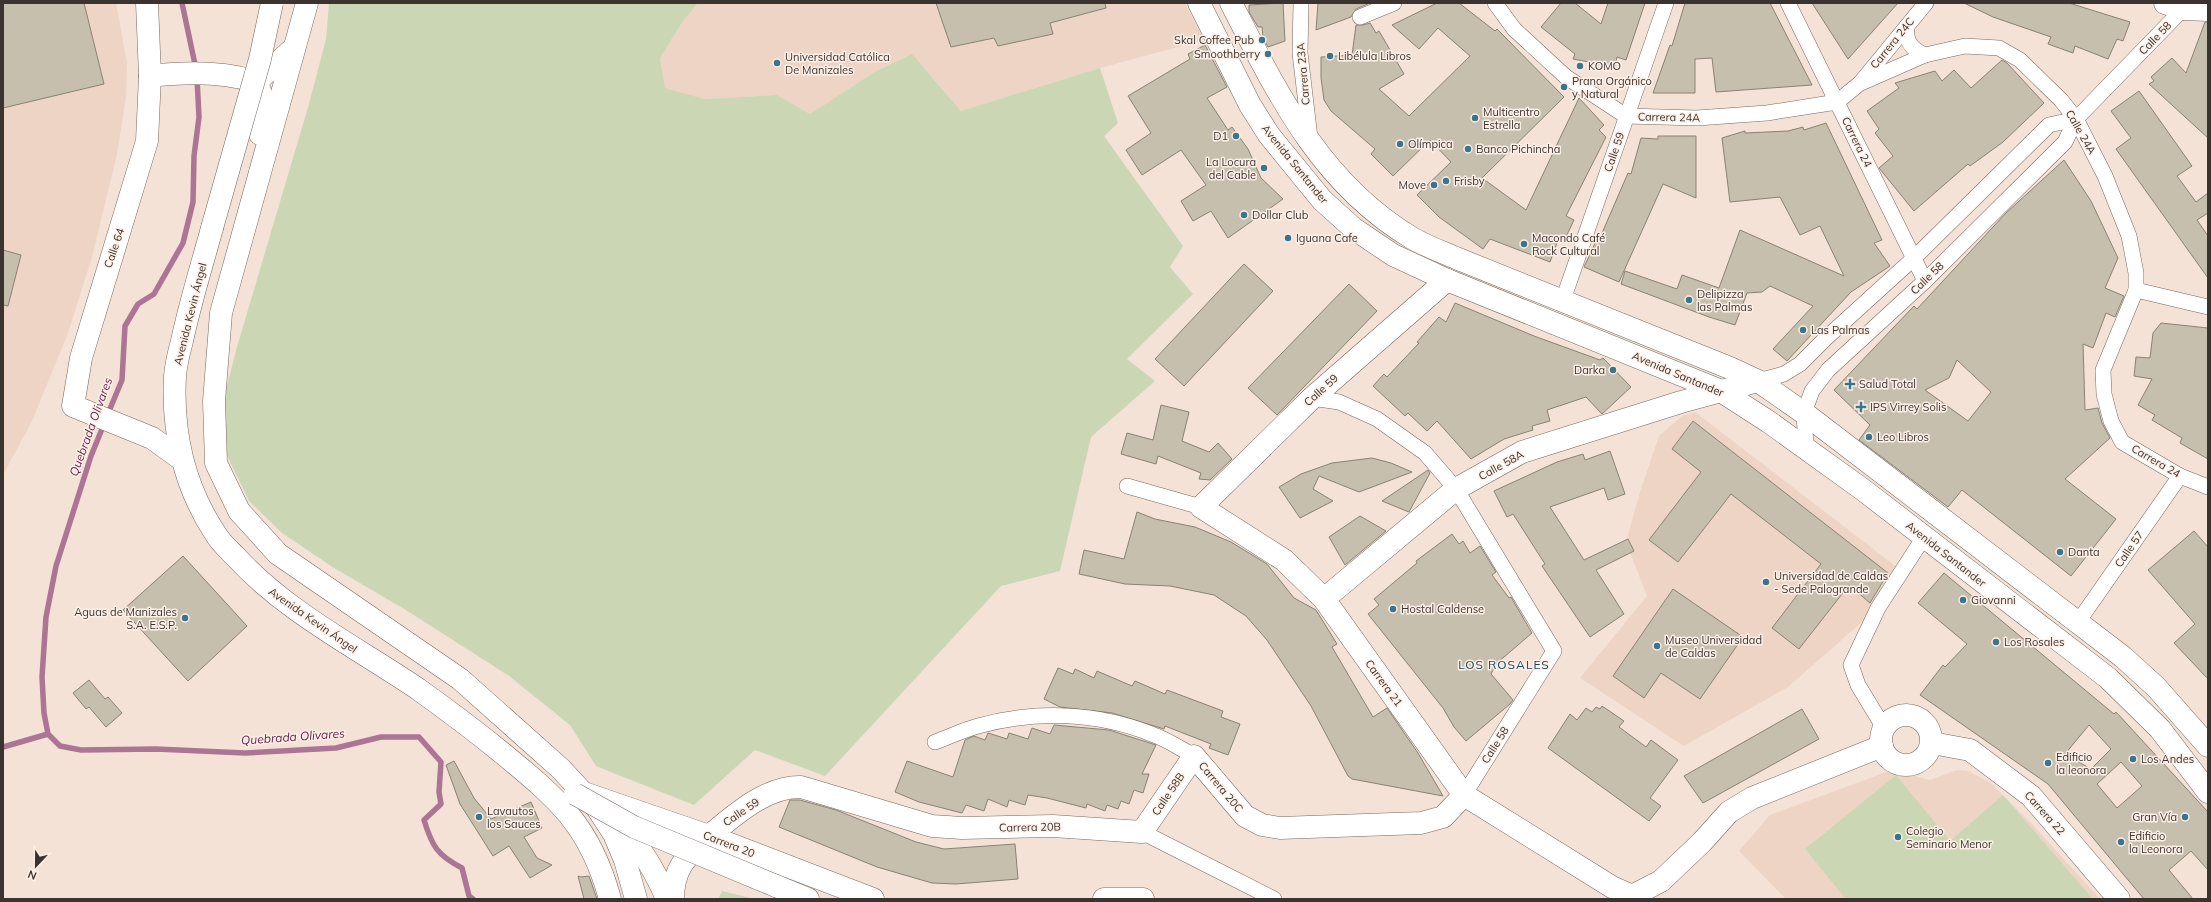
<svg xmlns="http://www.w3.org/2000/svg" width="2211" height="902" viewBox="0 0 2211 902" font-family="Mulish,sans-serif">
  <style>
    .built { fill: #edd4c5 }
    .green { fill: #cbd7b4 }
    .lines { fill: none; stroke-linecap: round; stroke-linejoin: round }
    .stream { stroke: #ad7595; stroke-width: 5.5 }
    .building { fill: #c6bfad; stroke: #898272; fill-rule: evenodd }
    .street-casing { stroke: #77685e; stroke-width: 16 }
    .secondary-casing { stroke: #77685e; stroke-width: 23 }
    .primary-casing { stroke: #77685e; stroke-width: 23 }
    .street { stroke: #fff; stroke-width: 15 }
    .secondary { stroke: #fff; stroke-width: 22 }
    .primary { stroke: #fff; stroke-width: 22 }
    .primary-bridge-casing { stroke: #77685e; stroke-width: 23; stroke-linecap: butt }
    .primary-bridge { stroke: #fff; stroke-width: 22 }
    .poi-dot { fill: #3a748d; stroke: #fef0e7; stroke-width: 1.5 }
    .labels { text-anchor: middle; stroke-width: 3; stroke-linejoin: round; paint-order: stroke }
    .street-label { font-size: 11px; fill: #3a332f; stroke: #fef0e7 }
    .poi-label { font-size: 11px; fill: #3a332f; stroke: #fef0e7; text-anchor: start }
    .water-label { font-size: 12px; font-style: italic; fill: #67234f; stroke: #fef0e7 }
    .neighbourhood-label { font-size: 12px; letter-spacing: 1px; fill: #154658; stroke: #fef0e7 }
  </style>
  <rect width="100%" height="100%" fill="#f4e2d7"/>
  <!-- built -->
  <g class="built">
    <polygon points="3,3 116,3 127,63 126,97 117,154 92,257 68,333 32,421 3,475"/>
    <polygon points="698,3 1185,3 1204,40 1100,68 961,111 912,54 876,71 810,114 777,95 705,99 665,88 660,58 683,21"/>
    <polygon points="1695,412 1898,568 1871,614 1788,687 1684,746 1580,678 1647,596 1626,542 1640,492 1659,436 1682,416"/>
    <polygon points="1900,767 1918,777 1930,780 1957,770 1968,771 1991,783 2031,823 2100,899 1786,899 1739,851 1770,815"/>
  </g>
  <!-- green -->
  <g class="green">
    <polygon points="329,3 698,3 683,21 660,58 665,88 705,99 777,95 810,114 876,71 912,54 961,111 1100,68 1118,123 1104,136 1183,246 1170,267 1193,294 1127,359 1155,381 1091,437 1060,571 1001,586 825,776 755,750 694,805 596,766 570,725 509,676 406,610 334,568 282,533 249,501 226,453 224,397 237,347 309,104 326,39"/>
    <polygon points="1896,775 1950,841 2003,795 2092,898 1846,899 1805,849"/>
    <polygon points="722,891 755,899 718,899"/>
  </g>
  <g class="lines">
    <!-- stream -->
    <g class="stream">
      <polyline points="182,3 196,69"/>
      <polyline points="107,416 122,380 125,326 138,304 154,294 183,243 193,202 194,156 199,117 197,78"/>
      <path d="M104,424L91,456L56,566L46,617L42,677L44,713L48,734L60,746L81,750L156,749L245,753L336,748L381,737H419L441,762L439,792L441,804L424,820C432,846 437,855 462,868L469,896L473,899"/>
      <polyline points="3,747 48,734"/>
    </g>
  </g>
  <!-- building -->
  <g class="building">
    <polygon points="3,3 84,3 104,84 3,108"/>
    <polygon points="936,3 1105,3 1106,8 1050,23 1053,34 998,46 994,38 951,47"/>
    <polygon points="1283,3 1285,41 1268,47 1263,38 1262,27 1258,27 1249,12 1249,5"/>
    <polygon points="1318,3 1370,3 1356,9 1351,17 1316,30"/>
    <polygon points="1437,3 1459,3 1495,31 1497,29 1564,97 1482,178 1526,210 1579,98 1604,125 1599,130 1606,137 1566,216 1574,220 1566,237 1560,235 1550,262 1490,239 1483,249 1439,217 1417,195 1451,162 1430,140 1393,176 1371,154 1375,149 1331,111 1324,100 1321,78 1321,57 1352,55 1356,25 1363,25 1370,23 1376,33 1379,31 1404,74 1379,89 1409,116 1470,56 1438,28 1419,49 1392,25"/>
    <polygon points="1561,3 1575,3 1601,24 1608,3 1645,3 1626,60 1617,57 1615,67 1573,59 1575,54 1541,27"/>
    <polygon points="1685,3 1770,3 1812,85 1716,92 1712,58 1695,59 1695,93 1653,93 1670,45 1672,46"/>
    <polygon points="1812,3 1898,3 1848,59"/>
    <polygon points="1964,3 2069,3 2130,22 2123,41 2117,39 2108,59 2075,46 2073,53 2048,44 2051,37 1993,17"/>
    <polygon points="2205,22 2208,22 2208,138 2149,84 2154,81 2151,77 2172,58 2186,73"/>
    <polygon points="1205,45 1227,87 1207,98 1228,130 1232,127 1248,149 1261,178 1283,199 1228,238 1211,211 1193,221 1181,201 1206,185 1181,150 1142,175 1126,150 1151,133 1128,96 1190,59 1188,54"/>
    <polygon points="2002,60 2007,63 2044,103 2003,142 1970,166 1968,164 1914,211 1879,168 1893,156 1875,133 1879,129 1867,111 1899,88 1895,83 1935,71 1942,81 1954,70 1971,88"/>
    <polygon points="2139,91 2192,166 2177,176 2196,202 2208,193 2208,213 2197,220 2208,236 2208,278 2116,149 2131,138 2111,111"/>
    <polygon points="1826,123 1882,240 1874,243 1890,266 1851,292 1787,361 1773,349 1813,306 1770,286 1762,292 1747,293 1735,325 1709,317 1621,284 1625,271 1677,289 1682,275 1719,288 1740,230 1844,276 1820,226 1800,235 1780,197 1730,202 1722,138 1745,131 1745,133 1788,131 1803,127 1804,130"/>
    <polygon points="1658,136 1696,136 1696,198 1663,184 1619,282 1584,267 1597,239 1599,240 1628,173 1631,174 1641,138 1658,139"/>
    <path d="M2064,160L2091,201L2118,258L2105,288L2124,296L2115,317L2106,313L2093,348L2083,344L2085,410L2098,408L2102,423L2110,438L2065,479L2116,519L2071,576L1962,490L1948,507L1859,440L1870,425L1834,390L1914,306L1917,309L2006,213ZM1957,360L1991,392L1968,421L1925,390L1949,378Z"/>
    <polygon points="3,250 21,255 8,306 3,305"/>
    <polygon points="1244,264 1273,291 1184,386 1155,359"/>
    <polygon points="1349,284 1377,311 1277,415 1248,388"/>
    <polygon points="1455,303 1534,336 1600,360 1603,358 1631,387 1602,414 1586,397 1547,410 1550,421 1532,426 1533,430 1504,439 1471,459 1437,421 1427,431 1408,413 1405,416 1373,386 1384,374 1387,377 1419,343 1417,342 1439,317 1446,322"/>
    <polygon points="2161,323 2208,328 2208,459 2180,443 2182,438 2152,420 2155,415 2138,405 2152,379 2134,376 2136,357 2150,358 2153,333"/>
    <polygon points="1161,405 1189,412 1182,441 1209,452 1218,443 1232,459 1210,480 1199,479 1201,473 1158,456 1156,464 1121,454 1127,433 1153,440"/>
    <polygon points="1693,421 1888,573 1870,603 1849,585 1799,649 1772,628 1821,564 1731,494 1678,562 1649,540 1701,472 1672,449"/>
    <polygon points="1610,451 1625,494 1608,500 1604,488 1550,507 1584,560 1628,539 1634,551 1596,570 1624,614 1590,637 1542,566 1545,564 1513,514 1507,517 1494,491 1557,462 1583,454 1585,460"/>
    <polygon points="1372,458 1391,463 1412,472 1359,492 1319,476 1313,489 1333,501 1300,518 1279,487 1301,474 1332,463"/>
    <polygon points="1428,470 1430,473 1409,512 1382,501"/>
    <polygon points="1137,512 1155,519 1195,527 1231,542 1267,564 1294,598 1316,610 1337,644 1332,647 1373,717 1387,708 1418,753 1443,796 1352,779 1348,776 1311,706 1267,640 1246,616 1214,595 1170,586 1125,584 1079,574 1084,550 1124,559"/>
    <polygon points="1360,516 1386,531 1345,565 1329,537"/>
    <polygon points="2194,531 2208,547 2208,679 2174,643 2195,624 2148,570"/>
    <polygon points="1452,534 1459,544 1463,541 1470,553 1480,546 1496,572 1492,575 1509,598 1511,597 1532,633 1497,663 1491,674 1513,700 1510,704 1466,741 1454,727 1443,708 1368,614 1379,605 1374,599 1417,563 1416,561"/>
    <polygon points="183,556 247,626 188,681 123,610"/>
    <path d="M1944,573L2114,714L2116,712L2208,812V870L2191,851L2169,870L2193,899H2144L2048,784L1920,695L1943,665L1945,667L1967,644L1918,603ZM2089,725L2111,749L2091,769L2065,754ZM2121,762L2142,786L2117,808L2097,784Z"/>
    <polygon points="1673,589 1743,637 1700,699 1661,673 1644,698 1613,676"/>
    <polygon points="1058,668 1073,674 1075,669 1094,678 1097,671 1132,686 1135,681 1165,694 1167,690 1223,711 1221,717 1240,724 1228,755 1209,748 1211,744 1165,726 1164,729 1112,713 1060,707 1044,699"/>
    <polygon points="89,680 105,699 108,697 122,713 106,727 89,707 86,709 73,693"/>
    <polygon points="1602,706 1624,721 1619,727 1646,747 1651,740 1678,760 1650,798 1661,806 1649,821 1548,748 1570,714 1577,720 1586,708 1592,712 1596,707 1600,709"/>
    <polygon points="1802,709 1819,739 1703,803 1684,776"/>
    <polygon points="1054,725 1109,730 1156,745 1142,774 1149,774 1143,793 1134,790 1129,804 1121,801 1118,809 1107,805 1105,811 1087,804 1086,808 1047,798 1028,795 1025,805 1009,800 1007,807 988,799 984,811 966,805 962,813 919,802 895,792 907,761 953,777 965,740 974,736 985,740 988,733 1007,739 1009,733 1028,739 1032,728 1050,734"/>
    <polygon points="454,761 474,798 491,819 531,802 542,828 524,837 537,858 552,865 530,878 509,846 493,856 460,804 446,765"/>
    <polygon points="790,800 800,800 836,810 916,842 944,849 1015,844 1018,879 956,884 932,883 877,867 779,827"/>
    <polygon points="578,876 581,877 589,876 597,899 584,899"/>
  </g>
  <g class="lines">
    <defs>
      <g id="street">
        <polyline points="1301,3 1300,53 1310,138"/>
        <polyline points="1495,3 1514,29 1566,77 1626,116 1697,118 1767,113 1837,102 1859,84 1925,55 1965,46 1999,48 2020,60 2061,100 2076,119 2105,176 2129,236 2136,273 2136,290 2103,370 2104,394 2111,421 2122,442 2180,476 2208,487"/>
        <polyline points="1788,3 1925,281"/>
        <polyline points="1360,17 1394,3"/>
        <path d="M1907,26C1905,41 1911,49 1925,55"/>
        <polyline points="1861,82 1926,3"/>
        <polyline points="2136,290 2208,307"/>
        <polyline points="1563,300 1666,3"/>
        <polyline points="1758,381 1784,374 1800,364 1825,339 1913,259 2049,125 2076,119"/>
        <polyline points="1312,398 1339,402 1377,419 1425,453 1456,489 1554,651 1464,795"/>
        <polyline points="1806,447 1804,413 1812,391 1828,370 1925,281 2065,142 2076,119 2183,9"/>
        <polyline points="1127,486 1201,507"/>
        <polyline points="2078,622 2180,476"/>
        <polyline points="1884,728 1858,685 1851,665 1878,608 1924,537"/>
        <path d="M935,742C949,737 963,730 978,726C1035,710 1098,712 1154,735C1168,740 1181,749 1194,756"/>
        <polyline points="1142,832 1274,899"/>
      </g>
      <g id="secondary">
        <polyline points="147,3 150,76 147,141 81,358 73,406 152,438 181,459"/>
        <polyline points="2165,3 2183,9 2208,10"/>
        <polyline points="1447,280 1312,398 1201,507 1284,560 1324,599 1464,795 1612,887 1632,896 1661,881 1702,842 1729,812 1752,798 1882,746"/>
        <polyline points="1324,599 1456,489 1522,452 1681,402 1758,381"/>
        <circle cx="1906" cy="740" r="25"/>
        <polyline points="1932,743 1970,750 2031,796 2119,899"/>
        <polyline points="587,794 709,836 873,899"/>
        <path d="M709,836C735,815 766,786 801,787L932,826L962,828L1053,826L1142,832L1194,756L1245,816L1262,825L1280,828L1421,823L1443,817L1464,795"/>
        <polyline points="1104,899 1143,899"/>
      </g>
      <g id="primary">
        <polyline points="307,3 221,313 214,401 216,463 239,511 278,554 460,679 561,769 597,808 614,834 625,860 636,899"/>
        <polyline points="1199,3 1250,105 1269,135 1322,200 1353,228 1393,255 1447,280 1721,391 1769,422 1862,489 2108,678 2160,729 2208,792"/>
        <path d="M1231,3C1278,94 1320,183 1412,238C1426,246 1442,252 1456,258L1730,368L1758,381L1804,413L2123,657L2156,687L2208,746"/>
        <path d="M150,76C185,72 223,71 256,82C266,99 263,115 260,134"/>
        <polyline points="256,82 294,48"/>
        <path d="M212,228C202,265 190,303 182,341C179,352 176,364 175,376C172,431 184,486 215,533C220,542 228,549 235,556C286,612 356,647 418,689C446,709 474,730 501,752C558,799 590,825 610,899"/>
        <path d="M613,818C637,841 654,868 667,899"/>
        <polyline points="776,886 808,899"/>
        <path d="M673,899C673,867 687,856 709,836"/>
      </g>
    </defs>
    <!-- street casing -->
    <use href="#street" class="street-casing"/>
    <!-- secondary casing -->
    <use href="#secondary" class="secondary-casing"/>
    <!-- primary casing -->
    <use href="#primary" class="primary-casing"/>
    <!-- street -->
    <use href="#street" class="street"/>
    <!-- secondary -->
    <use href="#secondary" class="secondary"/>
    <!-- primary -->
    <use href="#primary" class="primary"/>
    <defs>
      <g id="primary-bridge">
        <polyline points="212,228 260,59 272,3"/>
        <polyline points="575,794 634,827 776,886"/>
      </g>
    </defs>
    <!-- primary-bridge casing -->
    <use href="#primary-bridge" class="primary-bridge-casing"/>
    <!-- primary-bridge -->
    <use href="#primary-bridge" class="primary-bridge"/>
  </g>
  <!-- markers -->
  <g class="poi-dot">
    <circle cx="1262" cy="40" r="4"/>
    <circle cx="1268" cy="54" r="4"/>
    <circle cx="1330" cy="56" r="4"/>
    <circle cx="777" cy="63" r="4"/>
    <circle cx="1580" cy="66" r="4"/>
    <circle cx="1564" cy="87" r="4"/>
    <circle cx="1475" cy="118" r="4"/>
    <circle cx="1236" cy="136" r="4"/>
    <circle cx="1400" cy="144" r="4"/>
    <circle cx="1468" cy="149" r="4"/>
    <circle cx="1264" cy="168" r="4"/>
    <circle cx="1446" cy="181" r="4"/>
    <circle cx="1434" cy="185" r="4"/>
    <circle cx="1244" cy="215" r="4"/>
    <circle cx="1288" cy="238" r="4"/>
    <circle cx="1524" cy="244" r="4"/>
    <circle cx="1689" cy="300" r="4"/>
    <circle cx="1803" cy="330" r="4"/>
    <circle cx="1613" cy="370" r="4"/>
    <path d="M1848 378h4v4h4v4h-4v4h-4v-4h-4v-4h4z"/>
    <path d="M1859 401h4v4h4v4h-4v4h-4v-4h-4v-4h4z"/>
    <circle cx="1869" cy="437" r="4"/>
    <circle cx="2060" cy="552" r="4"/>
    <circle cx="1766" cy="582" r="4"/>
    <circle cx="1963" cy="600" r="4"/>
    <circle cx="1393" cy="609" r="4"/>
    <circle cx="185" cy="618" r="4"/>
    <circle cx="1996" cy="642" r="4"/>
    <circle cx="1657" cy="646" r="4"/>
    <circle cx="2133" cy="759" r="4"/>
    <circle cx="2048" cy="763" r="4"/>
    <circle cx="479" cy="817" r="4"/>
    <circle cx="2185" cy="817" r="4"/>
    <circle cx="1898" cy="837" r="4"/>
    <circle cx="2121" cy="842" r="4"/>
  </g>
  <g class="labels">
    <!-- street labels -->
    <g class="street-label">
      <text transform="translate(2155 38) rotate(-46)" y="4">Calle 58</text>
      <text transform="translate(1892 43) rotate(-51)" y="4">Carrera 24C</text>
      <text transform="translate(1303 74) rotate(-95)" y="4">Carrera 23A</text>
      <text transform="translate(1669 117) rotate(1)" y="4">Carrera 24A</text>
      <text transform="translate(2081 132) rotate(60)" y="4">Calle 24A</text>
      <text transform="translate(1857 142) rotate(64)" y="4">Carrera 24</text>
      <text transform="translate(1614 152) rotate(-71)" y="4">Calle 59</text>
      <text transform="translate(1295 164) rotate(51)" y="4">Avenida Santander</text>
      <text transform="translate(114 248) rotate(-71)" y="4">Calle 64</text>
      <text transform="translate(1927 278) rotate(-44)" y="4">Calle 58</text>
      <text transform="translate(190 314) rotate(-76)" y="4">Avenida Kevin Ángel</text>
      <text transform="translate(1678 374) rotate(23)" y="4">Avenida Santander</text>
      <text transform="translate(1321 390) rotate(-42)" y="4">Calle 59</text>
      <text transform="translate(2156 461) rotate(30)" y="4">Carrera 24</text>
      <text transform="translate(1501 465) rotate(-29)" y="4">Calle 58A</text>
      <text transform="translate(2129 549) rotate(-55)" y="4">Calle 57</text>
      <text transform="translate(1946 554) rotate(38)" y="4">Avenida Santander</text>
      <text transform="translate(313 620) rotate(35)" y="4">Avenida Kevin Ángel</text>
      <text transform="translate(1384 683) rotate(54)" y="4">Carrera 21</text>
      <text transform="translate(1495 745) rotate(-58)" y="4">Calle 58</text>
      <text transform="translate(1221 787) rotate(50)" y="4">Carrera 20C</text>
      <text transform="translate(1168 794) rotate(-56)" y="4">Calle 58B</text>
      <text transform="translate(741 812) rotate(-34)" y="4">Calle 59</text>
      <text transform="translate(2045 813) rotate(48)" y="4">Carrera 22</text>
      <text transform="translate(1030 827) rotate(-1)" y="4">Carrera 20B</text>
      <text transform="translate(729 844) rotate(21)" y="4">Carrera 20</text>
    </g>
    <!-- poi labels -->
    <g class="poi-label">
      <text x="1254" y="44" text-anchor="end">Skal Coffee Pub</text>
      <text x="1260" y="58" text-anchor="end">Smoothberry</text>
      <text x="1338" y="60">Libélula Libros</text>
      <text x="785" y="61">Universidad Católica<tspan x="785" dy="13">De Manizales</tspan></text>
      <text x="1588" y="70">KOMO</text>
      <text x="1572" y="85">Prana Orgánico<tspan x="1572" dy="13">y Natural</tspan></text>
      <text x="1483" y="116">Multicentro<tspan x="1483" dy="13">Estrella</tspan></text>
      <text x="1228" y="140" text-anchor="end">D1</text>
      <text x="1408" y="148">Olímpica</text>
      <text x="1476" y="153">Banco Pichincha</text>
      <text x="1256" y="166" text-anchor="end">La Locura<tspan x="1256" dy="13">del Cable</tspan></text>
      <text x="1454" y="185">Frisby</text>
      <text x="1426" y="189" text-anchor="end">Move</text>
      <text x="1252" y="219">Dollar Club</text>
      <text x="1296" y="242">Iguana Cafe</text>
      <text x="1532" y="242">Macondo Café<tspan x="1532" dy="13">Rock Cultural</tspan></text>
      <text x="1697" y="298">Delipizza<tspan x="1697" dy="13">las Palmas</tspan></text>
      <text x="1811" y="334">Las Palmas</text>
      <text x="1605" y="374" text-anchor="end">Darka</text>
      <text x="1859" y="388">Salud Total</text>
      <text x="1870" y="411">IPS Virrey Solis</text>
      <text x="1877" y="441">Leo Libros</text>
      <text x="2068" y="556">Danta</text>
      <text x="1774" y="580">Universidad de Caldas<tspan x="1774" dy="13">- Sede Palogrande</tspan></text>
      <text x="1971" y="604">Giovanni</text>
      <text x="1401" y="613">Hostal Caldense</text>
      <text x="177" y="616" text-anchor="end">Aguas de Manizales<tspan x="177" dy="13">S.A. E.S.P.</tspan></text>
      <text x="1665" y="644">Museo Universidad<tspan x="1665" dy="13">de Caldas</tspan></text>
      <text x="2004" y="646">Los Rosales</text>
      <text x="2056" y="761">Edificio<tspan x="2056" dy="13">la leonora</tspan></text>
      <text x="2141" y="763">Los Andes</text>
      <text x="487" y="815">Lavautos<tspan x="487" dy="13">los Sauces</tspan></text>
      <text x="2177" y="821" text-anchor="end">Gran Vía</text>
      <text x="1906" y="835">Colegio<tspan x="1906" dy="13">Seminario Menor</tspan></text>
      <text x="2129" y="840">Edificio<tspan x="2129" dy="13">la Leonora</tspan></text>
    </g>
    <!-- water labels -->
    <g class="water-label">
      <text transform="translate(91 427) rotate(-70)" y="4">Quebrada Olivares</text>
      <text transform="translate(293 737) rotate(-4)" y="4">Quebrada Olivares</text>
    </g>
    <!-- neighbourhood labels -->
    <g class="neighbourhood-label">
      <text x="1504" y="669">LOS ROSALES</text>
    </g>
  </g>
  <!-- border -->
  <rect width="2211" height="902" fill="none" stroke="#3a332f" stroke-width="8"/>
  <!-- north arrow -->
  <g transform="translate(36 866) rotate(202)" stroke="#fef0e7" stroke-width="3" paint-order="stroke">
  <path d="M0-3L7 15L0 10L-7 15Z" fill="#3a332f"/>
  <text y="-6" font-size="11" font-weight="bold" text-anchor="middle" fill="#3a332f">N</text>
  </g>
</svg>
